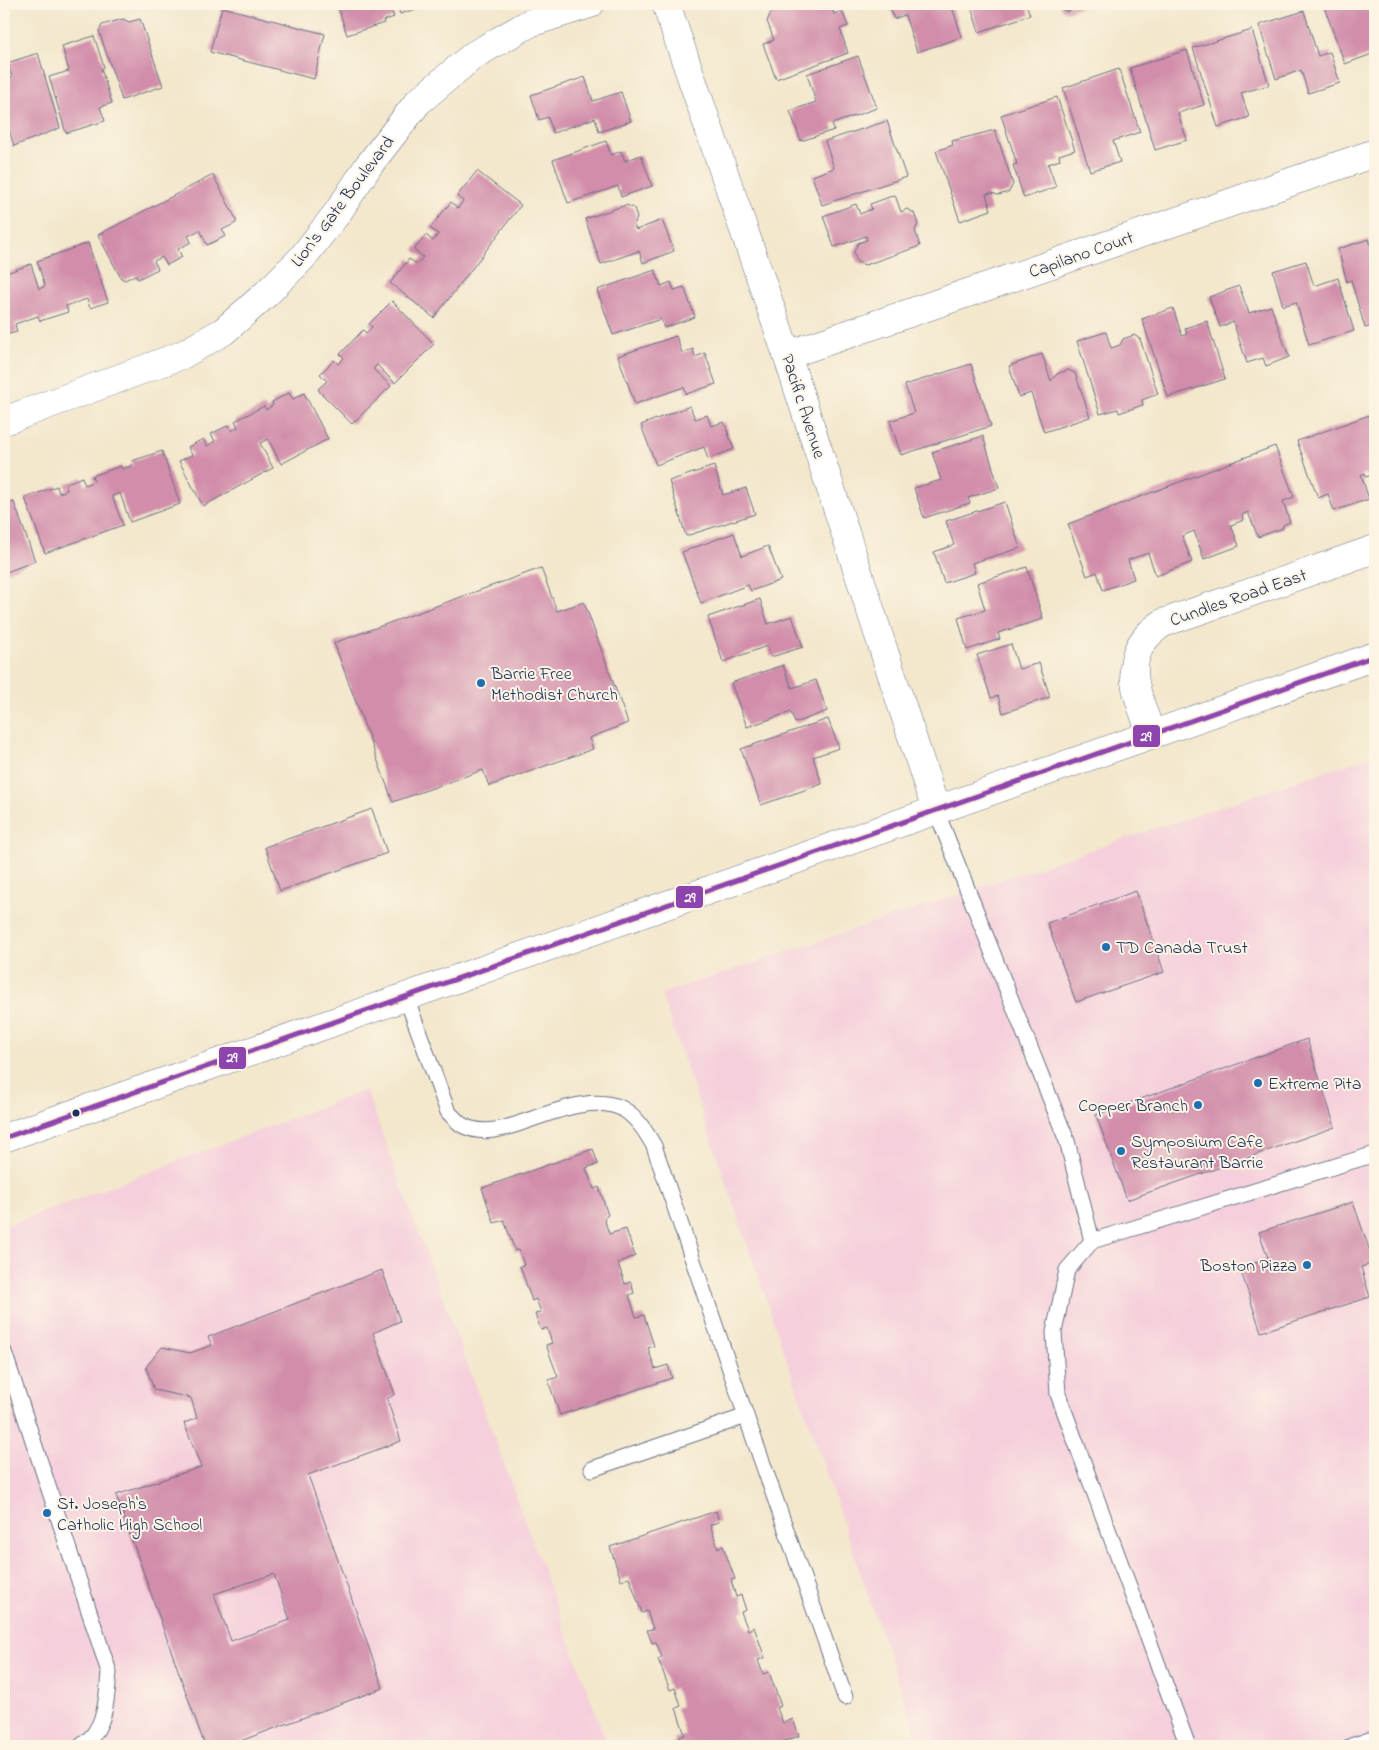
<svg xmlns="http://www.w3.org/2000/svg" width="1379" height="1750" viewBox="0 0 1379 1750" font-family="'Indie Flower',sans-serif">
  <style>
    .built { fill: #f5cfdb }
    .building { fill: #d18daa; fill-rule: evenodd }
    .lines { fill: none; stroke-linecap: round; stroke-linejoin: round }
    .lane-casing { stroke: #676f84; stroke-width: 17 }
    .street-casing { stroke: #676f84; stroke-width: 29 }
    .secondary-casing { stroke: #676f84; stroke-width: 29 }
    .lane { stroke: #fff; stroke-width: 15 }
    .street { stroke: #fff; stroke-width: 28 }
    .secondary { stroke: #fff; stroke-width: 28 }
    .bus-1-casing { stroke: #fcf5e5; stroke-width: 9 }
    .bus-1 { stroke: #8e44ad; stroke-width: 5 }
    .poi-dot { fill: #1f6fb2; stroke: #fcf5e5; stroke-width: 2 }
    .bus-dot { fill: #1b2f5e; stroke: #fcf5e5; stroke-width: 2 }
    .labels { text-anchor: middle; stroke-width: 4; stroke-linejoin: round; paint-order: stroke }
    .street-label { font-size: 18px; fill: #1b2f5e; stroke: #fcf5e5 }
    .poi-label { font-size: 18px; fill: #1b2f5e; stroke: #fcf5e5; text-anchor: start }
    .line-badge { stroke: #fcf5e5; stroke-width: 2 }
    .badge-label { font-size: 14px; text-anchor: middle; font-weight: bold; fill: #fff }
  </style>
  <rect width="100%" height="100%" fill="#fcf5e5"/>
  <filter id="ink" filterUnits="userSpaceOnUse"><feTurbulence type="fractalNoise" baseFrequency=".02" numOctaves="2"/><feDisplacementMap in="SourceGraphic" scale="10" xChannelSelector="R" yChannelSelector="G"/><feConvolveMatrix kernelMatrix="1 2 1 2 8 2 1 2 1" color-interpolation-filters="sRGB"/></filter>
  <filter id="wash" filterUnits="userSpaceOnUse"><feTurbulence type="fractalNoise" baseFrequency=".0096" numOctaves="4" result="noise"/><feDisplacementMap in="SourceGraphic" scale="20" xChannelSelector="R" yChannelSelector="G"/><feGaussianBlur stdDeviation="1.12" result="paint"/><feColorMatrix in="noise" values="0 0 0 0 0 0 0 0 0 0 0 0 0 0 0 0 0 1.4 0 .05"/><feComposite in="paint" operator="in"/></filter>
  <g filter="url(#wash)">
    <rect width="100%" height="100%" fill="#f3e7cc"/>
    <!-- built -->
    <g class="built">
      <polygon points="1375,755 1375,1746 920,1746 661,994"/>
      <polygon points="366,1090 608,1746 4,1746 4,1227"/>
    </g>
    <g id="blocks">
      <!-- building -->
      <g class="building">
        <polygon points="337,4 422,4 423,7 400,14 398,8 391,10 394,17 383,21 384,23 347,35"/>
        <polygon points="798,4 831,4 834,14 842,11 848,26 840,29 848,53 776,79 763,44 774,40 767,21 771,13"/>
        <polygon points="889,4 951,4 962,37 917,52 905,15 894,19"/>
        <polygon points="970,4 1026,4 1030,15 979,32"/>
        <polygon points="1060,4 1087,4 1067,12 1061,9"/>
        <polygon points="1323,4 1375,4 1375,64 1372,54 1345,64"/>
        <polygon points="222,7 325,34 314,79 210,52"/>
        <polygon points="1304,11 1318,56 1330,52 1340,83 1308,93 1301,70 1276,79 1259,25"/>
        <polygon points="123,19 129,22 140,19 163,86 122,100 99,31 102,25"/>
        <polygon points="1252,30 1269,85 1241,93 1249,117 1218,127 1193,48"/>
        <polygon points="94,36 104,67 101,69 112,103 100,107 105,121 66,133 49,77 69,71 62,46"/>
        <polygon points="1187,50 1204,105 1178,113 1187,140 1155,150 1130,68"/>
        <polygon points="38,53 60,128 14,146 4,114 4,80 12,77 7,63"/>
        <polygon points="858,56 877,108 832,124 834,130 801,141 790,111 816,102 807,74"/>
        <polygon points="1119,69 1140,132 1113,141 1120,162 1090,171 1063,88"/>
        <polygon points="585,77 593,101 621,92 631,121 599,132 595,118 553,133 548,117 539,120 531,95"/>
        <polygon points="1057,97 1075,150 1059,155 1060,160 1048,164 1056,187 1024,198 1013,165 1017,164 1001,115"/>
        <polygon points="887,121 906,177 822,205 812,176 834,168 825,141"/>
        <polygon points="995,130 1013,184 1009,192 998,195 992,193 986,194 991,210 960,221 936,151 953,145 952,141"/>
        <polygon points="606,141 611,155 621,151 625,161 641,155 652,186 621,197 618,186 568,203 553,160"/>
        <polygon points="477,171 521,205 434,318 390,283 409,259 417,264 423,257 414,250 426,235 433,241 438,234 430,228 451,202 458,208 463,201 457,196"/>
        <polygon points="213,175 236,219 236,223 222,230 226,236 207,245 200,230 188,236 191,242 178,249 182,257 167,265 162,257 154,261 158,269 138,279 135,275 125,280 121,278 98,235"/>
        <polygon points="895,195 901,212 907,209 914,213 918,224 915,230 920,246 865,265 857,262 854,252 858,243 867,240 866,236 834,247 823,216 856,204 860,214 872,209 870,204"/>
        <polygon points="626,205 634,208 637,218 634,225 636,230 662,220 674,251 643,263 639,251 601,264 585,219"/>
        <polygon points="1369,239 1375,261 1375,325 1365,328 1351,280 1347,282 1338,249"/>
        <polygon points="88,243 108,302 90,308 87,299 66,306 68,312 40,321 38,316 15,324 17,332 5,335 6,339 4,339 4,274 31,264 39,289 45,286 37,261"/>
        <polygon points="1306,261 1314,286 1338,278 1354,331 1309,345 1296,302 1283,306 1273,271"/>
        <polygon points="655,270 661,286 671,282 674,290 684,287 695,317 664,328 661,319 613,335 597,290"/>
        <polygon points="1239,286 1249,313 1271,306 1289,357 1266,366 1263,358 1247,363 1233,322 1220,327 1209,297"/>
        <polygon points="392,301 434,344 395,383 377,365 373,369 391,386 352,424 320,392 318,389 327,381 320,374 334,360 338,364 344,358 340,354 363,330 366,333 372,327 369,324"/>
        <polygon points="1173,308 1182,336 1187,334 1185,328 1207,321 1225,379 1168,397 1142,319"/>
        <polygon points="1106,332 1111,348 1120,345 1123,339 1134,335 1140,339 1158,394 1142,400 1143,405 1119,413 1118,409 1100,414 1077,341"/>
        <polygon points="676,336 682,353 693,349 695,357 705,353 716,384 686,394 684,387 635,404 618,356"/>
        <polygon points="1042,354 1051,381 1057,374 1068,370 1075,373 1090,417 1044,432 1031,393 1019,397 1009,366"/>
        <polygon points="971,364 991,426 901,455 890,421 914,413 905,385"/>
        <polygon points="289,393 293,399 304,393 328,439 281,464 268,439 260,443 273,468 203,506 179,461 192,455 188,447 203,439 207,446 215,441 211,434 229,425 231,431 238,427 235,421 264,406 266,410 273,405 272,402"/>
        <polygon points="690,406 695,419 707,415 711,426 724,422 734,449 708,459 704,447 656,465 641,425"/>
        <polygon points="1375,413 1375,474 1366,477 1365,473 1361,475 1369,499 1334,511 1328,494 1318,498 1297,441"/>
        <polygon points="983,436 999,488 968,498 970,503 924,518 914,488 941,480 932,452"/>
        <polygon points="1275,446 1294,497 1283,501 1290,522 1283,525 1283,528 1258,537 1248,512 1242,515 1244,520 1231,525 1239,546 1204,559 1194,531 1182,536 1192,562 1156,576 1148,553 1128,560 1134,579 1103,590 1097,572 1087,576 1068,524"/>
        <polygon points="162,451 180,504 130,522 120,493 112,496 123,525 45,553 25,498 57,486 59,493 67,490 65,484 82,477 85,485 94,481 92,476 121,466 122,469 133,465 132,461"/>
        <polygon points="714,466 723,495 746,488 755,514 686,536 669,481"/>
        <polygon points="14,502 35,561 4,573 4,506"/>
        <polygon points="1005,502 1020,548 972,563 975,573 944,583 934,552 954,545 946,521"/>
        <polygon points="734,533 742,556 768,546 781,580 751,591 748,585 701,603 682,552"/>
        <polygon points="1027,567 1043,619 998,633 1000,639 967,650 958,618 985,610 977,583"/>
        <polygon points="541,568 557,611 584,602 628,723 589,738 593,749 489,786 483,770 393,802 334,643"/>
        <polygon points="760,599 768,624 792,616 803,647 771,657 767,646 723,662 708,617"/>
        <polygon points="1011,644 1019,669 1039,663 1050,697 1003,713 998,696 991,698 977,655"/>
        <polygon points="783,665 792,688 816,680 827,711 795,723 791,712 747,727 731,683"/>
        <polygon points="828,719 839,748 813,757 822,784 761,805 741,749"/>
        <polygon points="372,809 387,853 280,891 265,847"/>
        <polygon points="1136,891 1164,972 1076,1002 1047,923"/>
        <polygon points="1307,1039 1335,1127 1127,1200 1096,1115"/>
        <polygon points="593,1149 598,1164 586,1168 594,1189 599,1187 608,1215 604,1218 609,1234 626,1229 635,1256 618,1263 625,1284 631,1282 634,1293 629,1295 636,1317 644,1315 654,1346 648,1348 655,1369 668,1365 672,1378 560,1415 548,1380 558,1377 546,1345 552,1343 547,1328 541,1330 535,1314 541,1312 536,1299 532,1301 520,1266 524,1265 519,1250 515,1251 504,1220 494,1223 482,1188"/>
        <polygon points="1353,1202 1374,1263 1361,1267 1370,1297 1261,1332 1240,1268 1268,1258 1259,1232"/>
        <path d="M382,1270L400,1321L373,1333L395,1394L387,1399L401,1441L308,1475L383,1688L227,1746H205L116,1495L201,1467L184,1423L197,1418L191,1398L154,1390L146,1367L162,1347L190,1353L212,1345L208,1337ZM274,1574L290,1620L231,1641L214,1594Z"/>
        <polygon points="716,1511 719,1522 710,1525 718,1548 723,1546 735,1579 731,1580 736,1597 741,1595 746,1610 741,1612 748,1630 754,1627 765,1658 758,1660 763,1674 769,1672 781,1706 777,1708 783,1723 793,1719 799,1736 771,1746 676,1746 674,1739 685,1735 676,1708 681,1706 675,1688 670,1690 658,1659 662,1657 656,1642 652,1643 647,1630 653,1629 647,1611 642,1613 629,1577 621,1580 610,1547"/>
      </g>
    </g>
  </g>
  <g filter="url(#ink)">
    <use href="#blocks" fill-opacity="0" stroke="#676f84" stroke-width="1"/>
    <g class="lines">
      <defs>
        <g id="lane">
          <polyline points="936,810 1067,1141 1092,1241 1375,1154"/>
          <path d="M406,997L448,1112C453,1116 457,1122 462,1125C480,1135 500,1130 518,1124C548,1114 600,1090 629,1113C640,1122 647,1134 654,1146L746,1416L845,1697"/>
          <polyline points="1092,1241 1067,1270 1054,1332 1058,1394 1188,1746"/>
          <path d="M4,1352L109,1672C107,1699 106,1730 81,1746"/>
          <polyline points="592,1469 746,1416"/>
          <polyline points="1351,1746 1375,1738"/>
        </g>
        <g id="street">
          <polyline points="666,4 787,355 936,810"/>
          <polyline points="787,355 1375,153"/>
          <polyline points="4,421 182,355 224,331 266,294 302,258 338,212 369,165 418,102 474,55 530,23 590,4"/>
          <path d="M1151,734C1137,692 1116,653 1163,623L1375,549"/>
        </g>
        <polyline id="secondary" points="4,1138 1375,656"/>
      </defs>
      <!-- lane casing -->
      <use href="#lane" class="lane-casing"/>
      <!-- street casing -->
      <use href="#street" class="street-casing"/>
      <!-- secondary casing -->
      <use href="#secondary" class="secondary-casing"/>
      <!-- lane -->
      <use href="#lane" class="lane"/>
      <!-- street -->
      <use href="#street" class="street"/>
      <!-- secondary -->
      <use href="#secondary" class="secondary"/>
      <defs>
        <polyline id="bus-1" points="4,1138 1375,656"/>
      </defs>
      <!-- bus-1 casing -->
      <use href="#bus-1" class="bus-1-casing"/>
      <!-- bus-1 -->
      <use href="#bus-1" class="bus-1"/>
    </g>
  </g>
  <!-- markers -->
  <g class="poi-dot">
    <circle cx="481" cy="683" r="5"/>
    <circle cx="1106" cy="947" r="5"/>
    <circle cx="1258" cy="1083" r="5"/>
    <circle cx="1198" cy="1105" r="5"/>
    <circle cx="1121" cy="1151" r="5"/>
    <circle cx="1307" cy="1265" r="5"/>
    <circle cx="47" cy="1513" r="5"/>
  </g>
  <circle class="bus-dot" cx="76" cy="1113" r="4.5"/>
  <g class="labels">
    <!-- street labels -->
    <g class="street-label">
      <text transform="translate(342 201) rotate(-53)" y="6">Lion's Gate Boulevard</text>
      <text transform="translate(1081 254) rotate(-19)" y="6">Capilano Court</text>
      <text transform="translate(804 406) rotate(72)" y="6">Pacific Avenue</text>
      <text transform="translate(1238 597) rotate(-19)" y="6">Cundles Road East</text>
    </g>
    <!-- poi labels -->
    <g class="poi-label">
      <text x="491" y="679">Barrie Free<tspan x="491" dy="21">Methodist Church</tspan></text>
      <text x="1116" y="953">TD Canada Trust</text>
      <text x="1268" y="1089">Extreme Pita</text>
      <text x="1188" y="1111" text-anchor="end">Copper Branch</text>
      <text x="1131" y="1147">Symposium Cafe<tspan x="1131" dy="21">Restaurant Barrie</tspan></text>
      <text x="1297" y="1271" text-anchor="end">Boston Pizza</text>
      <text x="57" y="1509">St. Joseph's<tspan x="57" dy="21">Catholic High School</tspan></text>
    </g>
  </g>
  <g class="line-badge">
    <rect x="1132" y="724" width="29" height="24" rx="5" fill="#8e44ad"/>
    <rect x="675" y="885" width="29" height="24" rx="5" fill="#8e44ad"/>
    <rect x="218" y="1046" width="29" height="24" rx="5" fill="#8e44ad"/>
  </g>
  <g class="badge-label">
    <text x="1146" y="741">29</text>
    <text x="690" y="902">29</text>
    <text x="232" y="1062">29</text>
  </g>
  <!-- margin -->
  <rect width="1379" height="1750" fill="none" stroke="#fcf5e5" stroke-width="20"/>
</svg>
